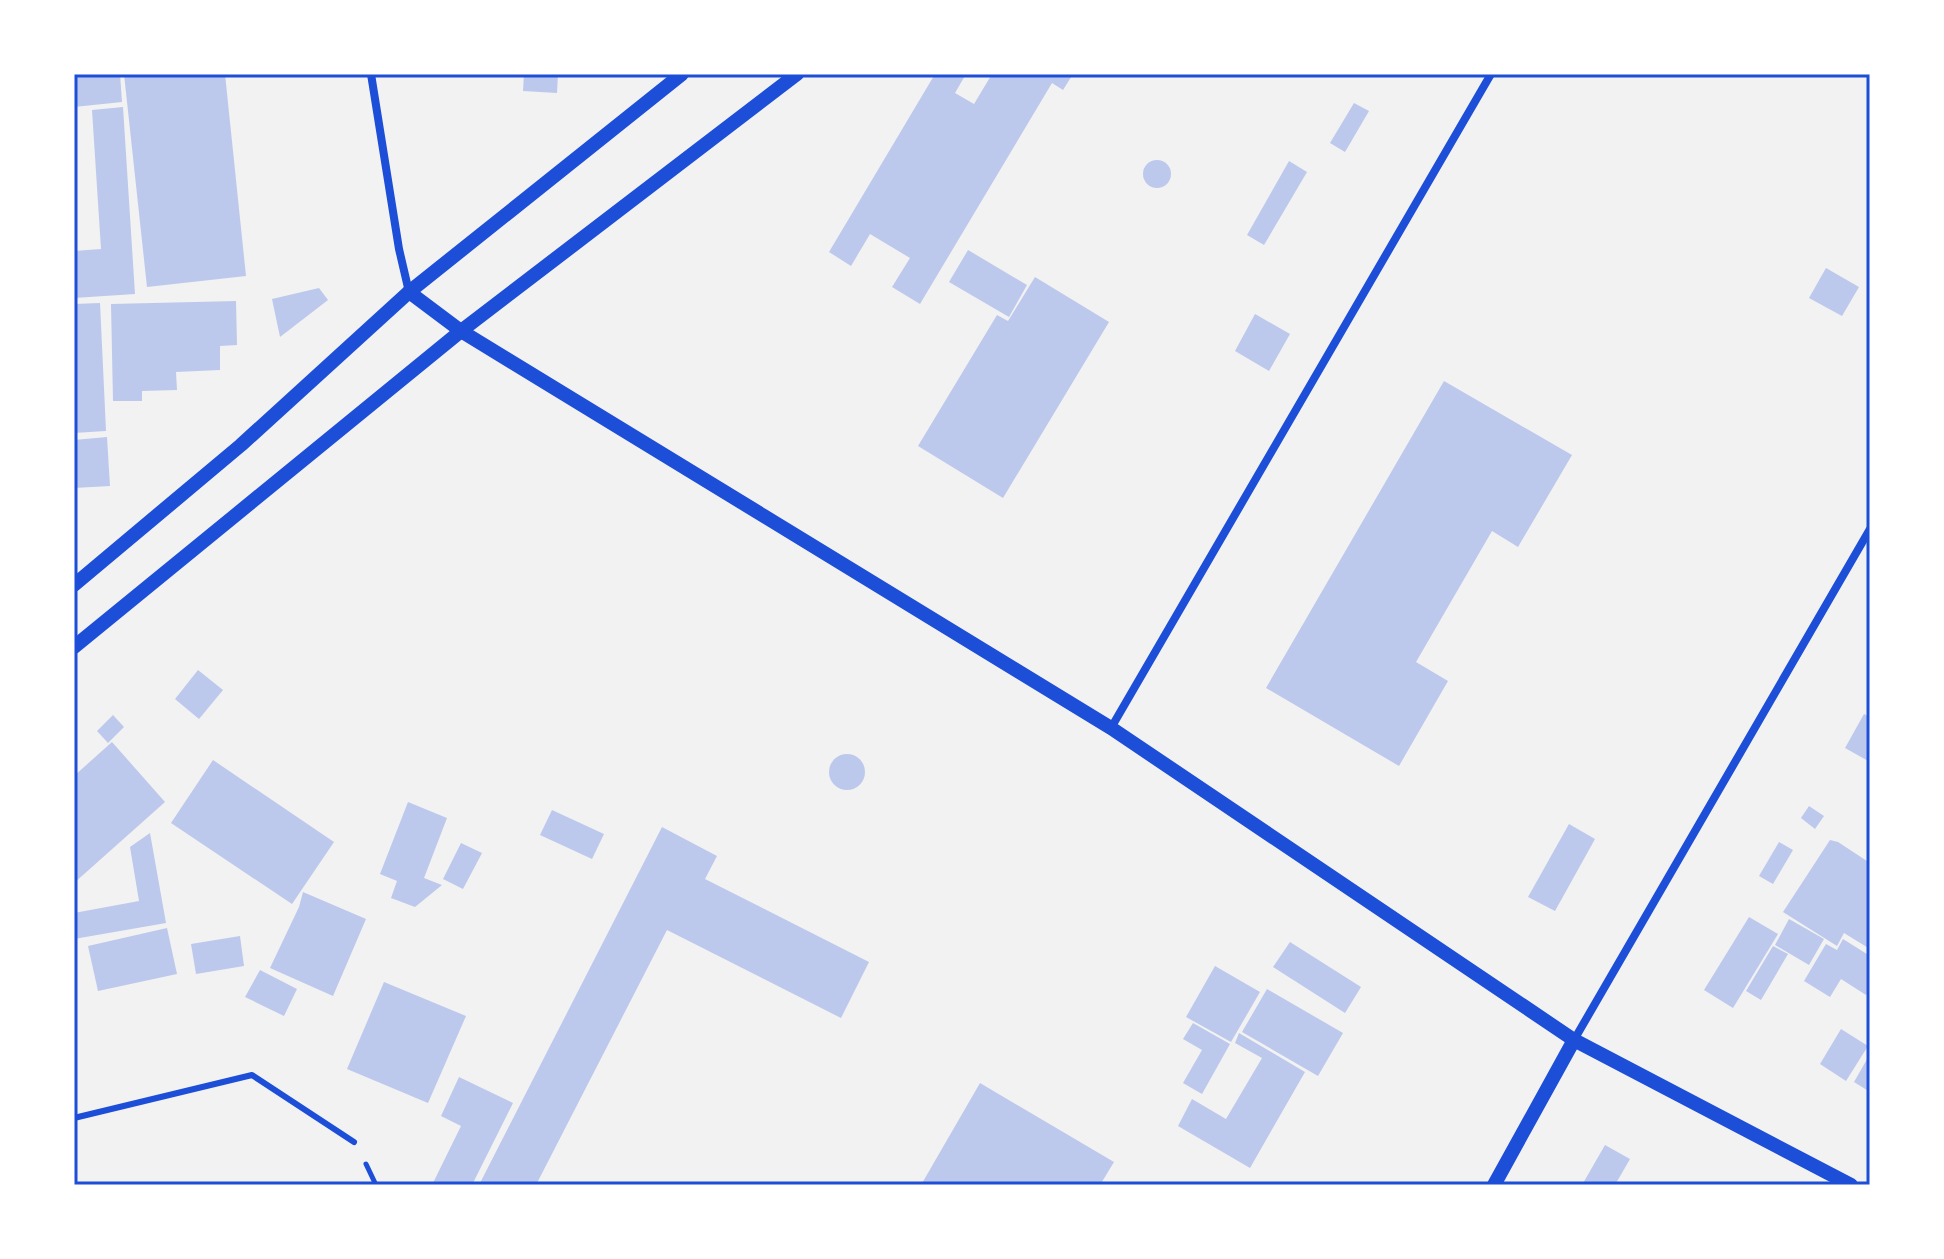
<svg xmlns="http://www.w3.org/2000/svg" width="1944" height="1259" viewBox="0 0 1944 1259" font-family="Manrope,sans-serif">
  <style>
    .building { fill: #bdc9ec }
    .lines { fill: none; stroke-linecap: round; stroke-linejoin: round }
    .path { stroke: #1d4ed8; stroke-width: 5 }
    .service { stroke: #1d4ed8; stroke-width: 6 }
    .minor { stroke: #1d4ed8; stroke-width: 8 }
    .tertiary { stroke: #1d4ed8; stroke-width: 14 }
    .neatline { fill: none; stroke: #1d4ed8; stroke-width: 3 }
  </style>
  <rect width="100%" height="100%" fill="#f2f2f2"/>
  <!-- building -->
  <g class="building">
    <polygon points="74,74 120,74 122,102 74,107"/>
    <polygon points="124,74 225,74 246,276 147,287"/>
    <polygon points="524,74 558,74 557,93 523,91"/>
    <polygon points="935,74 966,74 955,93 974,104 992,74 1073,74 1063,90 1052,83 920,304 892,287 910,258 870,234 851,266 829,252"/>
    <polygon points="1354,103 1369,111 1345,152 1330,143"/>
    <polygon points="123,107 135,294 74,298 74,251 101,249 92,110"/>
    <circle cx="1157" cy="174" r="14"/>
    <polygon points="1289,161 1307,172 1264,245 1247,235"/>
    <polygon points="968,250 1027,285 1009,317 949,282"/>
    <polygon points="1826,268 1859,287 1842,316 1809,298"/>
    <polygon points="1035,277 1109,322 1003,498 918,446 997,315 1008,321"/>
    <polygon points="319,288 328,300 280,337 272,299"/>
    <polygon points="236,301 237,345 220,346 220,370 176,372 177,390 142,391 142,401 113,401 111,304"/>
    <polygon points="100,303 106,431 74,433 74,304"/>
    <polygon points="1255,314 1290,334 1269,371 1235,351"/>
    <polygon points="1444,381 1572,455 1518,547 1492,531 1416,662 1448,681 1399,766 1266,688"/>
    <polygon points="107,437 110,486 74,488 74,440"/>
    <polygon points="198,670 223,690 199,719 175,699"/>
    <polygon points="1864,714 1870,717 1870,762 1845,748"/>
    <polygon points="113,715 124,727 108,743 97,731"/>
    <polygon points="112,742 165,802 74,883 74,776"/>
    <circle cx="847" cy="772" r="18"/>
    <polygon points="213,760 334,842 292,904 171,823"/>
    <polygon points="408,802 447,818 424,878 442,885 415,907 391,898 397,881 380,874"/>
    <polygon points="1809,806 1824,816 1815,829 1801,818"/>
    <polygon points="552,810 604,834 592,859 540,835"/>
    <polygon points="1569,824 1595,839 1555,911 1528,897"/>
    <polygon points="662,827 717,856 705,879 869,962 841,1018 667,930 536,1185 479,1185"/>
    <polygon points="150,833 166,923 74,939 74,913 139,901 130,847"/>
    <polygon points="1830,840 1838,842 1870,863 1870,949 1844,933 1837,946 1783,912"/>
    <polygon points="1779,842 1793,850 1773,884 1759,876"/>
    <polygon points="461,843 482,853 463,889 443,879"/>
    <polygon points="303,892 366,919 333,996 270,968 299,907"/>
    <polygon points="1749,917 1778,934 1733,1008 1704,990"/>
    <polygon points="1789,919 1824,939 1809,965 1775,945"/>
    <polygon points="167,928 177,974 98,991 88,946"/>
    <polygon points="240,936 244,966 196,974 191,944"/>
    <polygon points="1843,939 1870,956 1870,988 1866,995 1841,979 1830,997 1804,981 1826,944 1837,950"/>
    <polygon points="1290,942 1361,987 1345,1013 1273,967"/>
    <polygon points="1773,946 1788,954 1761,1000 1746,991"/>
    <polygon points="1215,966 1260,992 1231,1042 1186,1017"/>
    <polygon points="260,970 297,989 284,1016 245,997"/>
    <polygon points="384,982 466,1016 428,1103 347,1069"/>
    <polygon points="1267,989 1343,1033 1318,1076 1242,1032"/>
    <polygon points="1193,1023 1230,1044 1202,1094 1183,1083 1202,1050 1183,1039"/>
    <polygon points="1841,1029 1868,1046 1846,1081 1820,1064"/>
    <polygon points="1239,1033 1305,1072 1250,1168 1178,1126 1192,1099 1226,1119 1262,1058 1235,1043"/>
    <polygon points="1870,1054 1870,1092 1854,1082"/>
    <polygon points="459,1077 513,1103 472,1185 432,1185 461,1126 441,1116"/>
    <polygon points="980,1083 1114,1162 1100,1185 921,1185"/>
    <polygon points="1605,1145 1630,1159 1615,1185 1582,1185"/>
  </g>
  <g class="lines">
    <!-- path -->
    <polyline class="path" points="366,1164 376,1185"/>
    <!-- service -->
    <polyline class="service" points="74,1118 252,1075 354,1142"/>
    <!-- minor -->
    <g class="minor">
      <polyline points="371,74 399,249 409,292"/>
      <polyline points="1111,728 1491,74"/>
      <polyline points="1574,1040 1870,529"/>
    </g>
    <!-- tertiary -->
    <g class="tertiary">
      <polyline points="409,292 461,331 1111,728 1574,1040 1851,1185"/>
      <polyline points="74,585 241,445 409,292 682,74"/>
      <polyline points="74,647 461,331 797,74"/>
      <polyline points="1494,1185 1574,1040"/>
    </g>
  </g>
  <!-- border -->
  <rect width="1944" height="1259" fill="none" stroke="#ffffff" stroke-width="152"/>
  <rect x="76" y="76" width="1792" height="1107" class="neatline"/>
</svg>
